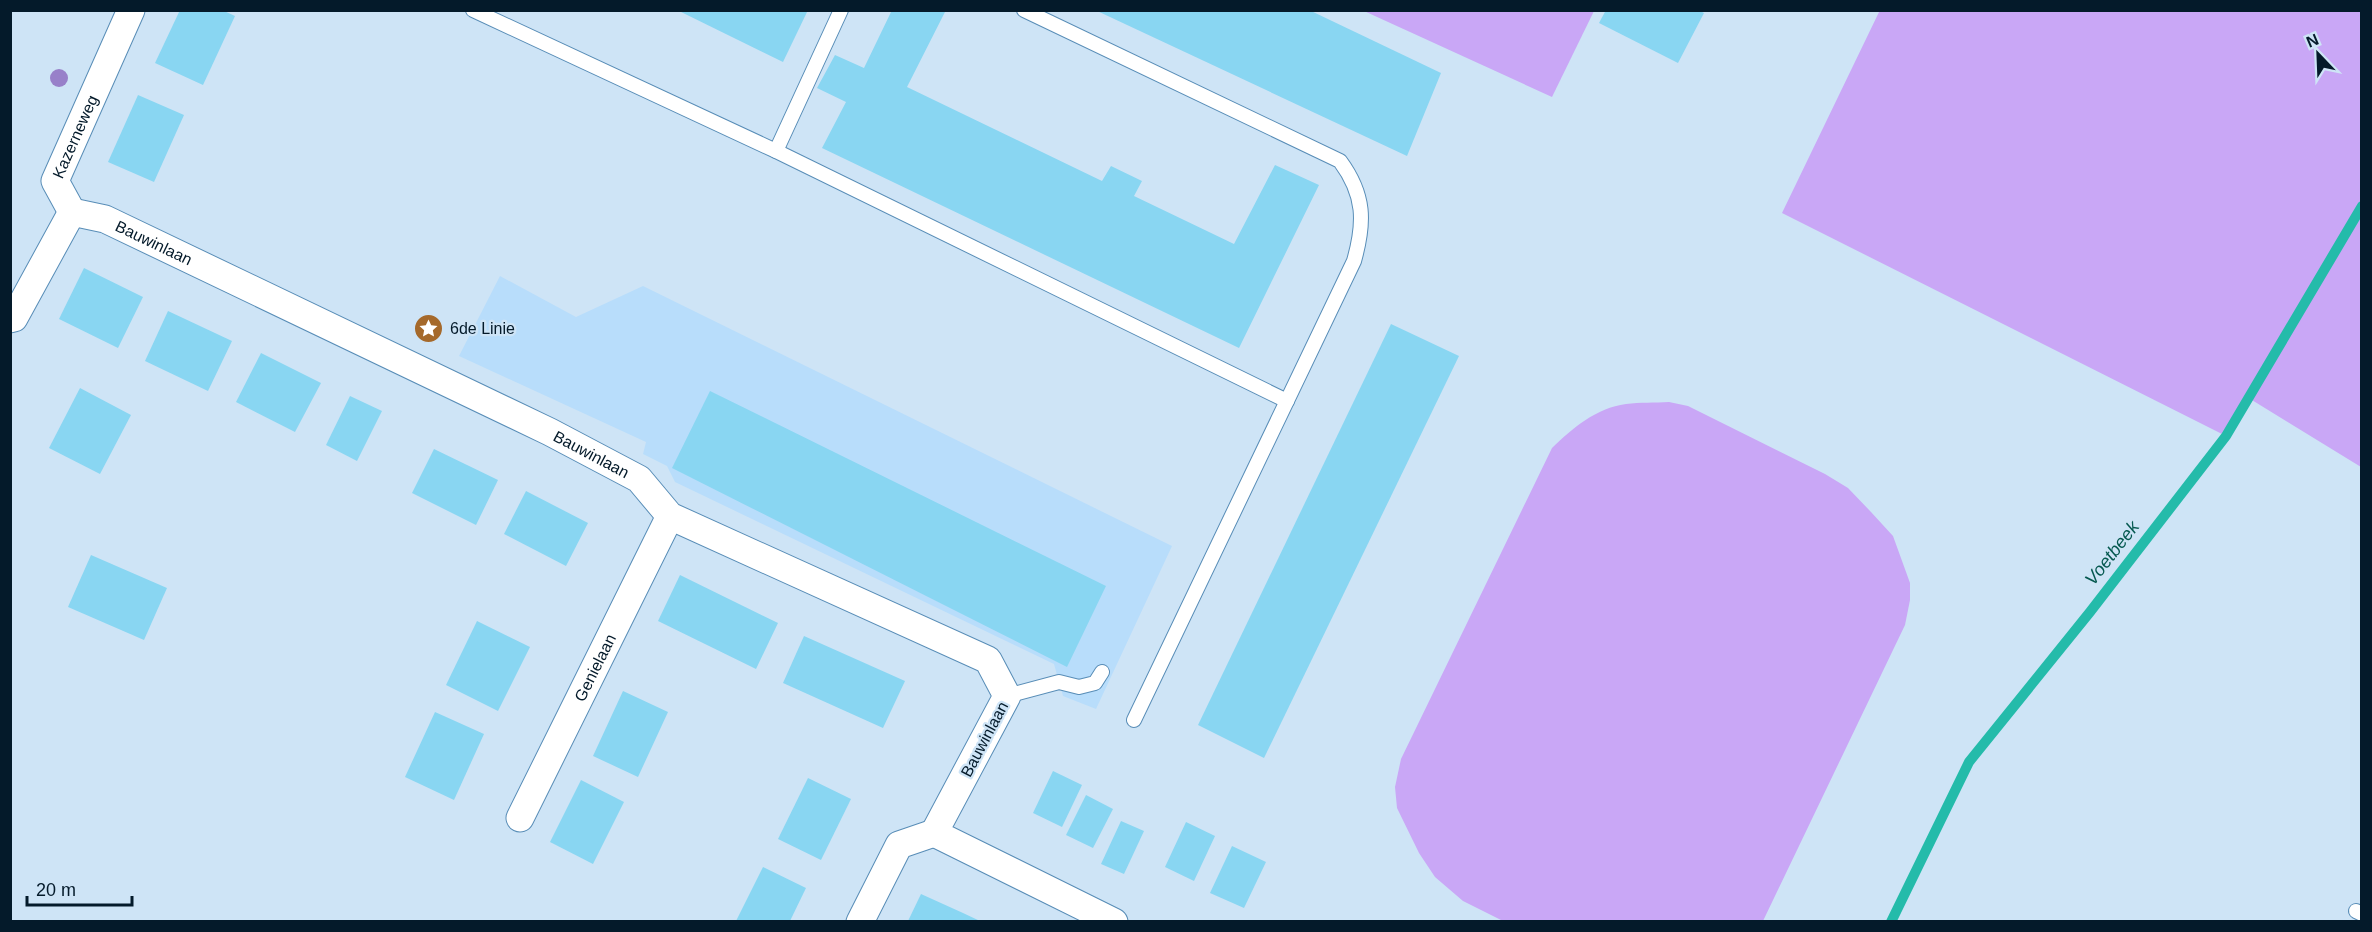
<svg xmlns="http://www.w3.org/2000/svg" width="2372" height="932" viewBox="0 0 2372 932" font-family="Helvetica,sans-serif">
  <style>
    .built { fill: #b8ddfb }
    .green { fill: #c9a7f6 }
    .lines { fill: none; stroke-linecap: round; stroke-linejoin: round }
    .stream { stroke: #24bbaa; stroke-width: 10 }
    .building { fill: #89d6f2 }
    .lane-casing { stroke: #588db7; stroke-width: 16 }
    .street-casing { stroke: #588db7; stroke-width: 29 }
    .lane { stroke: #fff; stroke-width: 14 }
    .street { stroke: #fff; stroke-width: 27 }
    .tree { fill: #9880c9 }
    .labels { text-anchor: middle; stroke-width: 4.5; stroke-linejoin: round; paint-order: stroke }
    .street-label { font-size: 16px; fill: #041a2a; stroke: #cee4f6 }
    .poi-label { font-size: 16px; fill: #041a2a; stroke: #cee4f6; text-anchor: start }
    .water-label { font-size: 18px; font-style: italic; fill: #065950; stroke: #cee4f6 }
  </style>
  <rect width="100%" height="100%" fill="#cee4f6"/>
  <!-- built -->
  <polygon class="built" points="500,276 576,317 643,286 1172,546 1096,709 1063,696 1054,664 675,482 667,466 643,454 646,442 459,356"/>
  <!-- green -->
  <g class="green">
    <polygon points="1880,10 2361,11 2361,467 2247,397 2226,436 1782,213"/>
    <polygon points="1364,11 1594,11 1552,97"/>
    <path d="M1669,402L1688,406L1825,474L1848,488L1871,512L1893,536L1910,583V600L1905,625L1763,921H1503L1463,901L1435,877L1419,853L1397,808L1395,787L1401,759L1552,448C1573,428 1596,408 1626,404C1640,402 1655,403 1669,402Z"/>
  </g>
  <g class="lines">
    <!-- stream -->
    <polyline class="stream" points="1891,922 1969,762 2090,612 2226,436 2362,206"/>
  </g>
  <!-- building -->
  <g class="building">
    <polygon points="180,10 222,10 235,16 203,85 155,63"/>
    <polygon points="677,10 808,10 783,62"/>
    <polygon points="892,10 946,10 907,87 1102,181 1111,166 1142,181 1134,196 1234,244 1275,165 1319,185 1239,348 822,148 846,102 817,88 835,55 864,68"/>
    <polygon points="1095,10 1309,10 1441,73 1407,156"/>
    <polygon points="1606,10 1698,10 1704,13 1678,63 1599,23"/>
    <polygon points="138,95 184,115 154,182 108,162"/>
    <polygon points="84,268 143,297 118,348 59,319"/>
    <polygon points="168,311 232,341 208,391 145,361"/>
    <polygon points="1391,324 1459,356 1264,758 1198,725"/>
    <polygon points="261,353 321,383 295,432 236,402"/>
    <polygon points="80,388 131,415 100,474 49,448"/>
    <polygon points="710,391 1106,586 1067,667 672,468"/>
    <polygon points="350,396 382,411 357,461 326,445"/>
    <polygon points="434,449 498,480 476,525 412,493"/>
    <polygon points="526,491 588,523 566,566 504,534"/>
    <polygon points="91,555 167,588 144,640 68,607"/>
    <polygon points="680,575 778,623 756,669 658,621"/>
    <polygon points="477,621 530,647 498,711 446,685"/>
    <polygon points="804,636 905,681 883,728 783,683"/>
    <polygon points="623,691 668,712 638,777 593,756"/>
    <polygon points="435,712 484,734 454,800 405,777"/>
    <polygon points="1053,771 1082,785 1062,827 1033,813"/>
    <polygon points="808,778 851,799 821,860 778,839"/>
    <polygon points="581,780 624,802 593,864 550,842"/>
    <polygon points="1086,795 1113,809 1093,848 1066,835"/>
    <polygon points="1121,821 1144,831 1124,874 1101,864"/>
    <polygon points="1186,822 1215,836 1194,881 1165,867"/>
    <polygon points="1232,846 1266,862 1244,908 1210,893"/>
    <polygon points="763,867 806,888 790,921 736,921"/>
    <polygon points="921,894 963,913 980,921 908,921"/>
  </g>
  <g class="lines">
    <defs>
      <g id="lane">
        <polyline points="473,10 776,151 1287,401"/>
        <path d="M1024,10L1340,161C1365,195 1365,222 1354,261L1134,720"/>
        <polyline points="776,151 841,10"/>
        <polyline points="1007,696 1059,682 1079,687 1095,683 1102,672"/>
        <polyline points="2356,911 2362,914"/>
      </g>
      <g id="street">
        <path id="s1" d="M72,212L105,219L550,432L639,479L670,516L988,660L1007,696L934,833L1114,922"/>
        <path id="s2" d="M72,212L55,181L131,10"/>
        <polyline points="10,319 14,318 72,212"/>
        <path id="s3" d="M520,818L670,516"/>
        <polyline points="860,922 899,845 934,833"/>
      </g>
    </defs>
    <!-- lane casing -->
    <use href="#lane" class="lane-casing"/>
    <!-- street casing -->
    <use href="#street" class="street-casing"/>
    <!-- lane -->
    <use href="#lane" class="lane"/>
    <!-- street -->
    <use href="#street" class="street"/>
  </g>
  <!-- trees -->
  <circle class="tree" cx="59" cy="78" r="9"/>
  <!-- icons -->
  <defs>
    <symbol id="sight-disc" viewBox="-11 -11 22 22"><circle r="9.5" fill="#a5692b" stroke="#cee4f6"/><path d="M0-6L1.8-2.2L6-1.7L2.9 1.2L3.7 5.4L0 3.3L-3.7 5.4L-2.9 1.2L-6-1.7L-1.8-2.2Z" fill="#fff"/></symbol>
  </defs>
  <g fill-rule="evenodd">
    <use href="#sight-disc" x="412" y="312" width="33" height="33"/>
  </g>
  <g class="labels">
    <!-- street labels -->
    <g class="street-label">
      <text dy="6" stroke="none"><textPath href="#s2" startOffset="84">Kazerneweg</textPath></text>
      <text dy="6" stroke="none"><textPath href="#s1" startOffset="88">Bauwinlaan</textPath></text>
      <text dy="6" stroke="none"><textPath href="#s1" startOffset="574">Bauwinlaan</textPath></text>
      <text dy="6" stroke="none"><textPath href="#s3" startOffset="168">Genielaan</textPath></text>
      <text transform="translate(984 739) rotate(-62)" y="6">Bauwinlaan</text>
    </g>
    <!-- poi labels -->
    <g class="poi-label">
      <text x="450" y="334">6de Linie</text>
    </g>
    <!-- water labels -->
    <g class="water-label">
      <text transform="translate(2112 553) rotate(-52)" y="6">Voetbeek</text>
    </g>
  </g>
  <!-- border -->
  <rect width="2372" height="932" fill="none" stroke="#041a2a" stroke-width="24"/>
  <!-- north arrow -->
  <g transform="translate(2318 54) rotate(337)" stroke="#cee4f6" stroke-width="4.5" paint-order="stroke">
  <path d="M0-4.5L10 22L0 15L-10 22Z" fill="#041a2a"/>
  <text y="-9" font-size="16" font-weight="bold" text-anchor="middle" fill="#041a2a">N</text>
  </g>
  <!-- scale -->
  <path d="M27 896v9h105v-9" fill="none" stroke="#041a2a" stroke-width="3"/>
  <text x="36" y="896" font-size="18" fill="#041a2a" stroke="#cee4f6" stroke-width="4.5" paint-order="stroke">20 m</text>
</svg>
